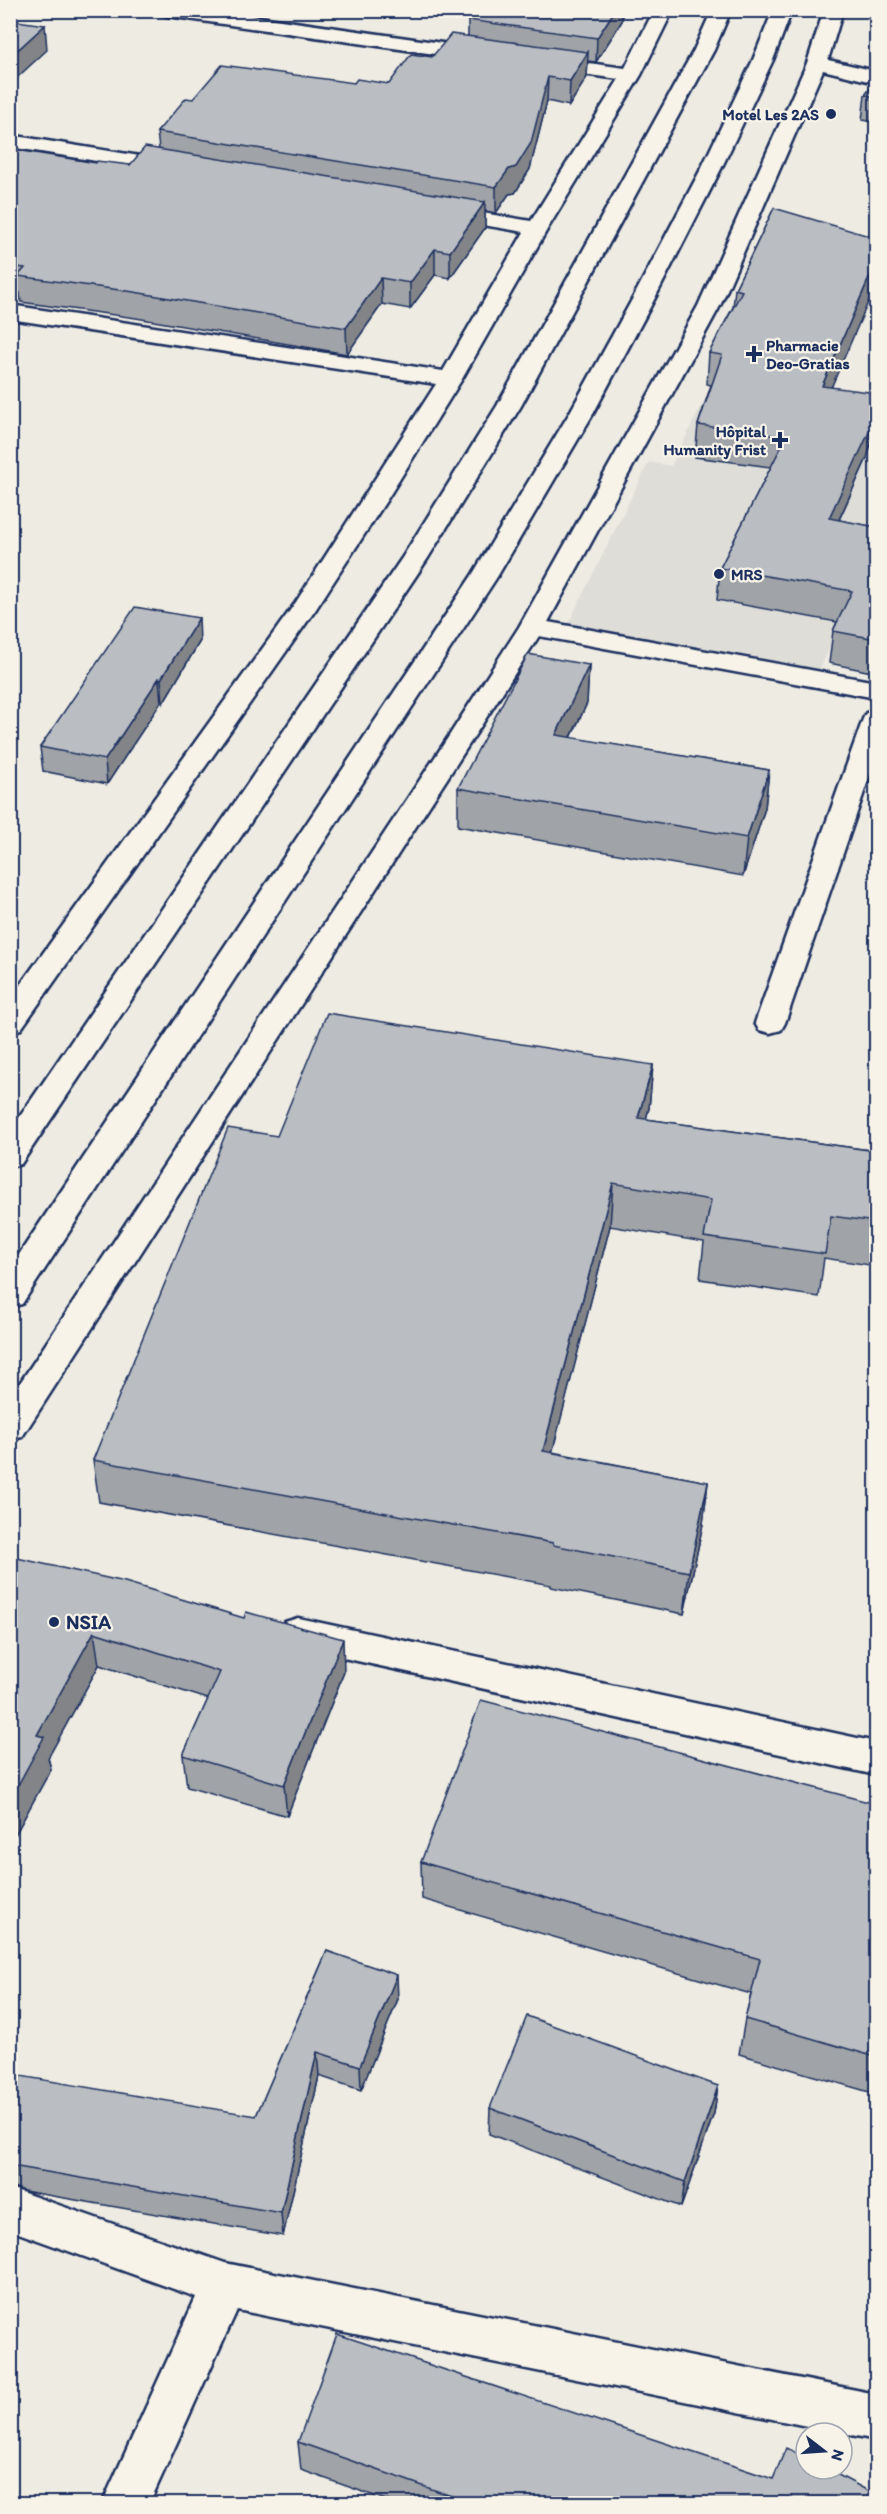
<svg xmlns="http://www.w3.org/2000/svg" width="887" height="2514" viewBox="0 0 887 2514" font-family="Itim,sans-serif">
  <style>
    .built { fill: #deddd8 }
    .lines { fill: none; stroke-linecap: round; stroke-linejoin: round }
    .minor-casing { stroke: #1b2f5e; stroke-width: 5 }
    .highway-casing { stroke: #1b2f5e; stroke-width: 5 }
    .minor { fill: #f7f3e8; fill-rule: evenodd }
    .highway { fill: #f7f3e8; fill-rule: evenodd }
    .wall { fill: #a0a3a7; stroke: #1b2f5e; stroke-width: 1.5 }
    .shaded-wall { fill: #828488; stroke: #1b2f5e; stroke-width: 1.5 }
    .building { fill: #babdc2; stroke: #1b2f5e; stroke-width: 1.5 }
    .poi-dot { fill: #1b2f5e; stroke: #f7f3e8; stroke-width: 2 }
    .labels { text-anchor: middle; stroke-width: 4.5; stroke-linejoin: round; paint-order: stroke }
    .far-poi-label { font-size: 16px; font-weight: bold; fill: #1b2f5e; stroke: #f7f3e8; text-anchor: end }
    .poi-label { font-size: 20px; font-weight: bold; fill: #1b2f5e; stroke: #f7f3e8; text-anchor: start }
  </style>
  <rect width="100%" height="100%" fill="#eeebe2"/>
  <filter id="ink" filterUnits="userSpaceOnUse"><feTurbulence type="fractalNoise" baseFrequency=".0167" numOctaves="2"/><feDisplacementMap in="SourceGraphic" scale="12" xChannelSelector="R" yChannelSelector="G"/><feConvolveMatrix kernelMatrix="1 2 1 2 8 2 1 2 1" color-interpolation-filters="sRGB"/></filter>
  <g filter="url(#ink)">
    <!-- built -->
    <polygon class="built" points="711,387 876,415 876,539 816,679 566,628 649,462 671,466"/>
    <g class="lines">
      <defs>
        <g id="minor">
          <polygon points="158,10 211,10 484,49 491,51 494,55 491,59 484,61 167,16 160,14"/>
          <polygon points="654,10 673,10 641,75 548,228 462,379 388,498 316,609 21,1029 10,1032 10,999 296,602 436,384 10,319 10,305 443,371 524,232 441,218 434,216 430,212 434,208 441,206 531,221 619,79 544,69 537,67 534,63 537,59 544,57 625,68"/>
          <polygon points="824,10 843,10 828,60 876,71 876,83 823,70 720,306 548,622 876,682 876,698 539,636 22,1437 10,1440 10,1398 449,736 519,627 698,306 807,63"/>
          <polygon points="10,135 177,162 184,164 187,168 184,172 177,174 10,147"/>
          <polygon points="876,711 876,757 785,1023 781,1030 770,1033 759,1030 755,1023 863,719 866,713"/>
          <polygon points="298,1618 876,1742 876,1775 298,1648 285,1644 279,1633 285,1622"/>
          <polygon points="10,2188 225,2263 876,2394 876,2440 237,2310 149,2504 102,2504 196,2297 10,2230"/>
        </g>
        <g id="highway">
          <polygon points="712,10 731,10 714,50 521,406 428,558 21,1164 10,1167 10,1131 402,558 497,406 694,50"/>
          <polygon points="773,10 792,10 773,60 721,169 656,296 593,414 497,577 22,1304 10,1307 10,1268 471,577 569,414 634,296 701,169 753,60"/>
        </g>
      </defs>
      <!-- minor casing -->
      <use href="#minor" class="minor-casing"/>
      <!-- highway casing -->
      <use href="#highway" class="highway-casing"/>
      <!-- minor -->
      <use href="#minor" class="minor"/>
      <!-- highway -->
      <use href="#highway" class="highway"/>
    </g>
    <!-- wall -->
    <g class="wall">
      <polygon points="474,10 622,10 622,21 596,62 588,61 587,77 569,106 547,101 530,169 515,193 509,194 496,213 485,211 485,228 450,278 435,275 410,309 382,304 347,354 136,318 21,302 20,293 10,291 10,149 96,163 130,165 159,149 157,132 193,99 354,83 389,84 468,36 468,20"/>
      <polygon points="876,32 876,66 870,66 872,41"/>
      <polygon points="876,81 876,122 862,120 865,95"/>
      <polygon points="774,208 832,388 867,458 839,520 876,527 876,673 829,663 833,631 837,622 717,600 720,568 771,467 695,457 698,425 711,385 707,384 709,353 733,307 735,289"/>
      <polygon points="200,641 163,703 161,702 107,784 43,771 40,747"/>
      <polygon points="589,665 587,703 571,738 769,770 765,808 743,876 458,826 458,788"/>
      <polygon points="653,1065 649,1108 646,1119 876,1151 876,1266 824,1258 819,1297 700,1279 704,1242 610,1226 552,1452 708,1482 703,1524 684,1614 551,1587 551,1585 99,1502 93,1460 277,1136"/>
      <polygon points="10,1570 344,1672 287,1816 187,1787 183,1755 208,1699 99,1665 48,1758 51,1769 10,1844"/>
      <polygon points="876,1804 876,2094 739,2054 745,2019 751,1994 422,1899 421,1862"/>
      <polygon points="327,1951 398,1999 361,2090 319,2076 283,2236 24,2191 11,2186 10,2091 256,2116"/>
      <polygon points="718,2086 714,2113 681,2207 489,2134 490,2108"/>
      <polygon points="298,2442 773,2479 876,2504 397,2504 301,2470"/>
    </g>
    <!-- shaded-wall -->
    <g class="shaded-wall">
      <polygon points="615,10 622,10 622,21 596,62 597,38"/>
      <polygon points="45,25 47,50 10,84 10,57"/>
      <polygon points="588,52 587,77 569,106 570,81"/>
      <polygon points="548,77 547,101 530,169 515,193 509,194 496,213 496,187 509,169"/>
      <polygon points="485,202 485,228 450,278 450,252"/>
      <polygon points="435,249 435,275 410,309 410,283"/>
      <polygon points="876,262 876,284 818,418 822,386"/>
      <polygon points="381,278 382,304 347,354 346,328"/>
      <polygon points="876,409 876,426 867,458 825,550 829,518"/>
      <polygon points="199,618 200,641 163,703 161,679"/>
      <polygon points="589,665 587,703 554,773 556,735"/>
      <polygon points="159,678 161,702 107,784 105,760"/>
      <polygon points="769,770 765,808 743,876 747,838"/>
      <polygon points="653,1065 649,1108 635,1161 638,1118"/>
      <polygon points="613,1183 610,1226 542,1493 543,1451"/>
      <polygon points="708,1482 703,1524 684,1614 689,1572"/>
      <polygon points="94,1632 99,1665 48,1758 51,1769 10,1844 10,1800 37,1735"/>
      <polygon points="343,1639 344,1672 287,1816 284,1785"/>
      <polygon points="397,1975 398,1999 361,2090 360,2066"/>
      <polygon points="317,2052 319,2076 283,2236 281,2213"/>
      <polygon points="718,2086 714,2113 681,2207 685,2182"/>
    </g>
    <!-- building -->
    <g class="building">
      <polygon points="474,10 615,10 597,38 468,20"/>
      <polygon points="10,20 45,25 10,57"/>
      <polygon points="876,32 876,41 872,41"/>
      <polygon points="451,34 588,52 570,81 548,77 531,143 516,167 509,169 496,187 157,132 186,98 193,99 222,65 354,83 357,79 389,84 411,54 432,57"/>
      <polygon points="876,81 876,97 865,95"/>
      <polygon points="145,147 485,202 450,252 435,249 410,283 381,278 346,328 134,292 18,276 25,268 10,266 10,149 96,163 97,161 130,165"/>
      <polygon points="774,208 876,238 876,262 822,386 876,393 876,409 872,426 829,518 876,527 876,639 833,631 852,591 720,568 786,437 698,425 722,355 709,353 742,291 735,289"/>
      <polygon points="135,607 199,618 161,679 159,678 105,760 40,747"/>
      <polygon points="528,654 589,665 556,735 769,770 747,838 458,788"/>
      <polygon points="327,1013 653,1065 638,1118 876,1151 876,1222 831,1216 825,1254 704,1237 711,1200 613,1183 543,1451 708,1482 689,1572 553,1545 553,1543 93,1460 228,1128 277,1136"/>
      <polygon points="17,1558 125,1582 244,1618 246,1612 343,1639 284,1785 183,1755 220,1672 94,1632 37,1735 44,1737 10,1800 10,1570"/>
      <polygon points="481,1700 876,1804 876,2057 745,2019 760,1959 421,1862"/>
      <polygon points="327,1951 397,1975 360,2066 317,2052 281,2213 18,2167 10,2165 10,2091 15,2075 256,2116"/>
      <polygon points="527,2016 718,2086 685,2182 490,2108"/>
      <polygon points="337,2334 773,2479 786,2448 806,2458 806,2469 827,2469 876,2495 876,2504 474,2504 298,2442"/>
    </g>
  </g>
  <!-- markers -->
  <g class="poi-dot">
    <circle cx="831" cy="114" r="6"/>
    <path d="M751 345h6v6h6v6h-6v6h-6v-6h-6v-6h6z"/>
    <path d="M777 431h6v6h6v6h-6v6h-6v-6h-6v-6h6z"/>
    <circle cx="719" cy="574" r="6"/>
    <circle cx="54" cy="1622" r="6"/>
  </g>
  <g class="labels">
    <!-- far-poi labels -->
    <g class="far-poi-label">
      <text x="819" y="120">Motel Les 2AS</text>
      <text x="766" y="351" text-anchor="start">Pharmacie<tspan x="766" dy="18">Deo-Gratias</tspan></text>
      <text x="766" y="437">Hôpital<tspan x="766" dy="18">Humanity Frist</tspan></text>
      <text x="731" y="580" text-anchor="start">MRS</text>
    </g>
    <!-- poi labels -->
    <g class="poi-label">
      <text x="66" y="1629">NSIA</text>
    </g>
  </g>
  <!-- margin -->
  <rect width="887" height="2514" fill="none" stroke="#f7f3e8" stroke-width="36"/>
  <rect x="18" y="18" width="851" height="2478" fill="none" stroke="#1b2f5e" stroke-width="2" filter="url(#ink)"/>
  <!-- north arrow -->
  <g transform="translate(824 2451) rotate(107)"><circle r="28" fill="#f7f3e8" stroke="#9fa5b1" stroke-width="1.5"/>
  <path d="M0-4.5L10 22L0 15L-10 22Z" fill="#1b2f5e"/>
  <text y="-9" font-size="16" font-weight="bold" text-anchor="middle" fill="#1b2f5e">N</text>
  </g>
</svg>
